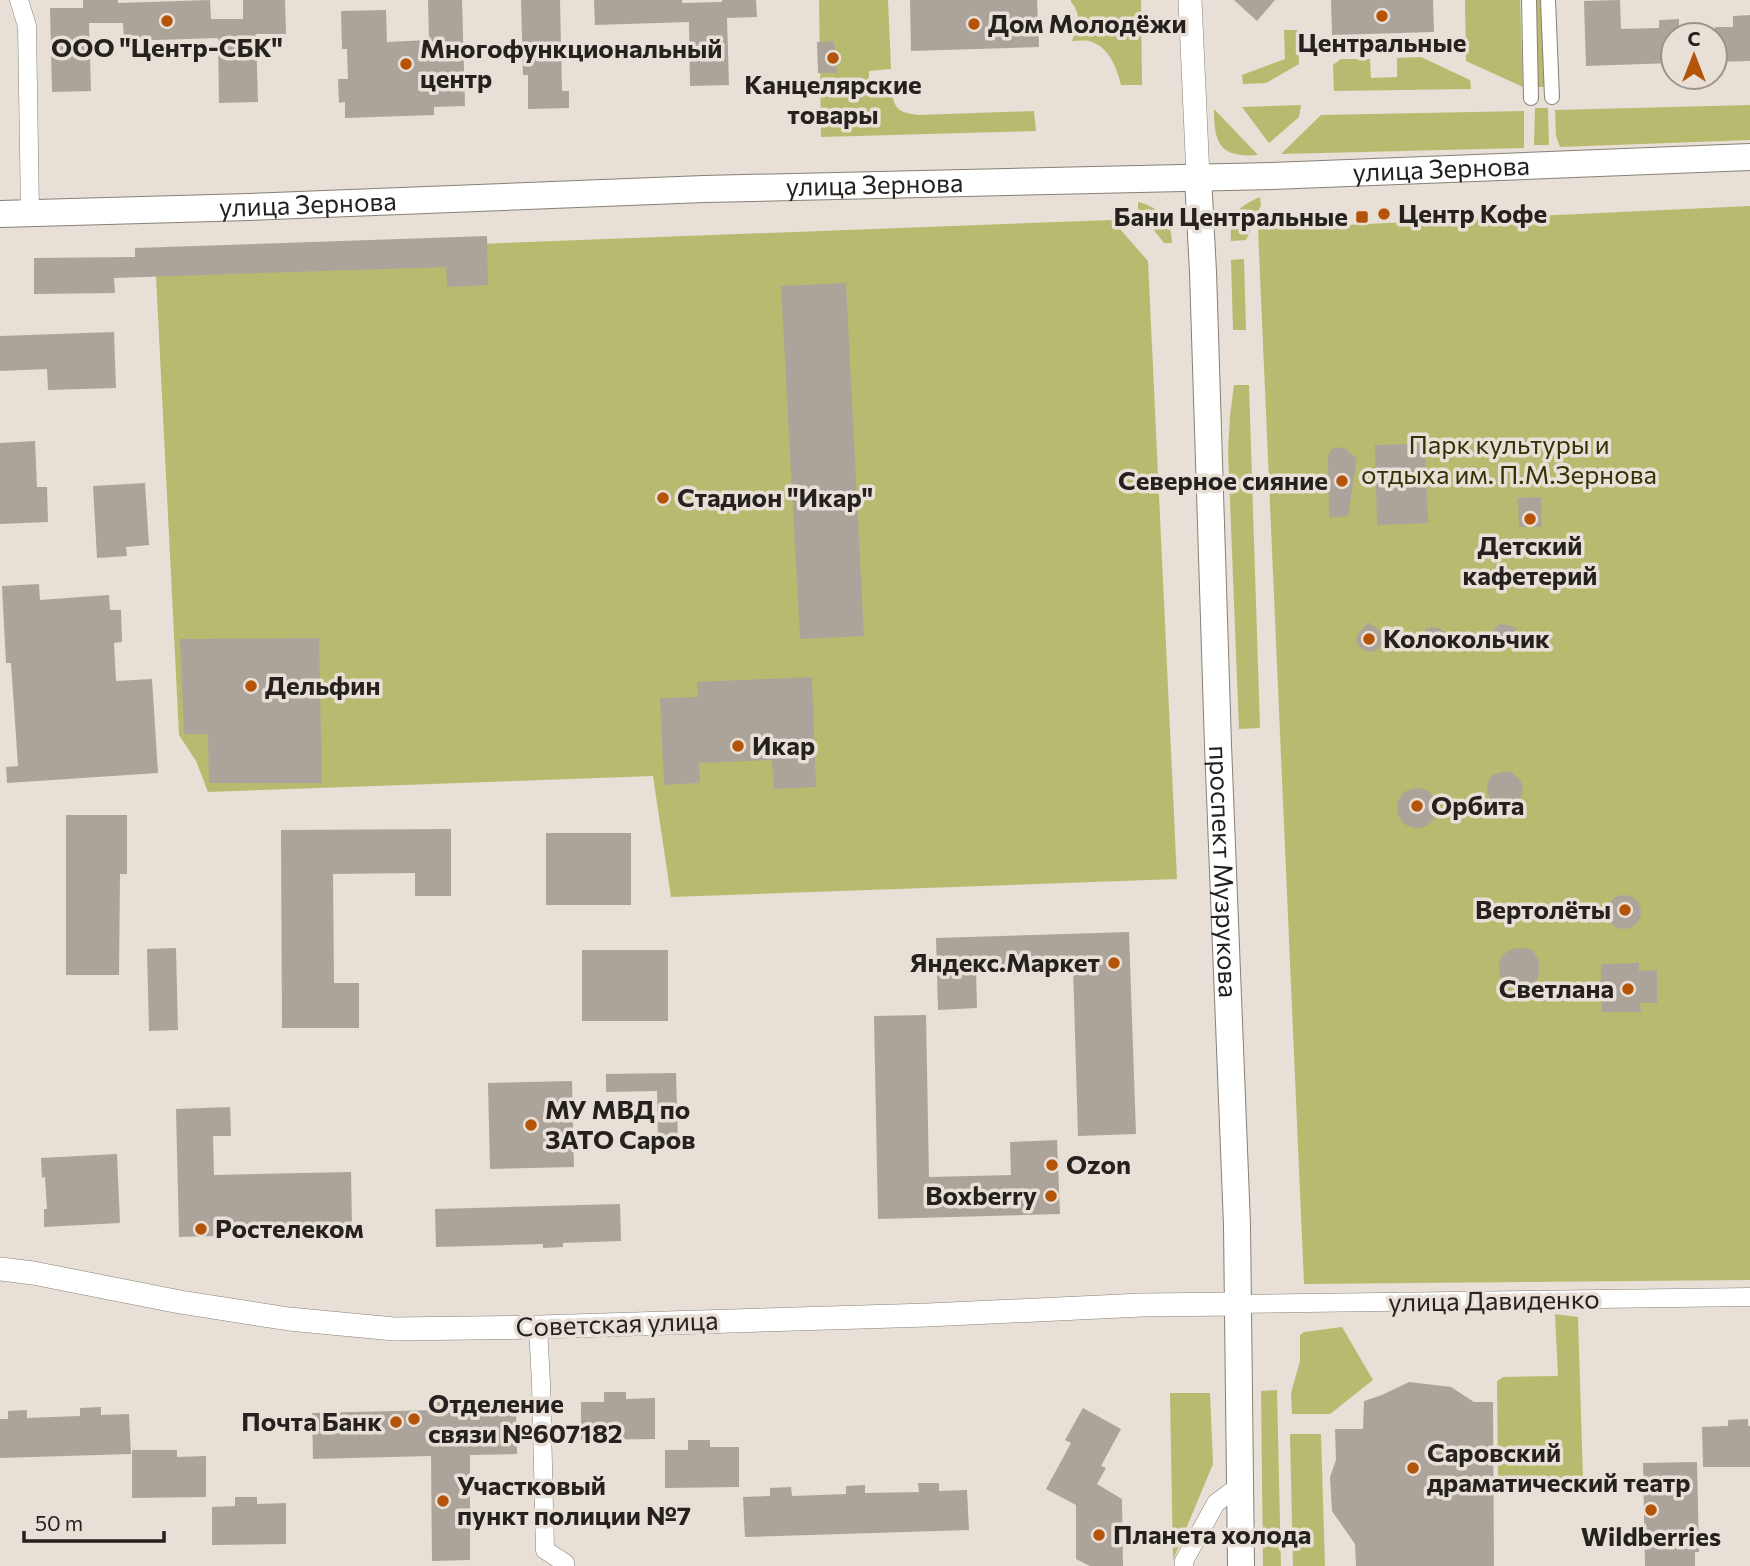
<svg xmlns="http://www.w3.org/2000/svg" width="1750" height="1566" viewBox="0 0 1750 1566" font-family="Commissioner,sans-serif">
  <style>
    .green { fill: #b8bb6f }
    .building { fill: #aca49b }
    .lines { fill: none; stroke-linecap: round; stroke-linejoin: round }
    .pedestrian-casing { stroke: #878077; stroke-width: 16 }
    .minor-casing { stroke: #878077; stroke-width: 19 }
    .tertiary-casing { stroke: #878077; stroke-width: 24 }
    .secondary-casing { stroke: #878077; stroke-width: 28 }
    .pedestrian { stroke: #fff; stroke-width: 14 }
    .minor { stroke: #fff; stroke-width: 18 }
    .tertiary { stroke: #fff; stroke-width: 23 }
    .secondary { stroke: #fff; stroke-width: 26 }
    .poi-dot { fill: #b35408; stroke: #e8dfd6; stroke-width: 2.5 }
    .labels { text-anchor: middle; stroke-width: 7; stroke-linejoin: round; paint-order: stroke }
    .poi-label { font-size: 26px; font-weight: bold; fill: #24211e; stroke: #e8dfd6; text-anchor: start }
    .street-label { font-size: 26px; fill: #24211e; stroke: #e8dfd6 }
    .park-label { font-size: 26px; fill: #323205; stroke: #e8dfd6 }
  </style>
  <rect width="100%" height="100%" fill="#e8dfd6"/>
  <!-- green -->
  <g class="green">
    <path d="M819,0H888L891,69L869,71V83L891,84C893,107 896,113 919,115L1034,111L1036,131L821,137Z"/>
    <path d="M1071,0H1141L1142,85H1121C1117,68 1109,46 1089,41C1084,40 1077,41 1072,41C1078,28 1082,14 1071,2Z"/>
    <polygon points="1465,0 1520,0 1523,87 1466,61"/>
    <polygon points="1531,0 1544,0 1548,87 1533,87"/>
    <polygon points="1284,30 1298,30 1299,64 1266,83 1243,84 1242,75 1285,59"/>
    <polygon points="1421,57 1470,80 1471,89 1334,91 1333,65 1341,59 1370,59 1371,78 1397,77 1397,58"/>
    <polygon points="1301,105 1299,117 1269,143 1242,107"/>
    <polygon points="1750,105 1750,140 1560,147 1556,136 1555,110"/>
    <polygon points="1535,108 1548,108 1549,145 1534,145"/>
    <path d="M1214,109L1258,155C1220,158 1214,144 1214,109Z"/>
    <polygon points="1524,111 1524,148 1281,154 1321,115"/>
    <path d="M1260,197L1261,205L1246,240L1231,241C1229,215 1237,207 1260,197Z"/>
    <path d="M1138,202C1159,207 1171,220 1172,243H1164L1138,210Z"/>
    <polygon points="1750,206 1750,1280 1304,1284 1258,229"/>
    <polygon points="1112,220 1148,261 1177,879 671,897 653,776 208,792 196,761 179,735 155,256"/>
    <polygon points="1244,259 1246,330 1233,330 1231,260"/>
    <polygon points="1234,385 1249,385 1260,728 1239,729 1228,451 1230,416"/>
    <polygon points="1555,1314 1578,1317 1583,1480 1576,1488 1562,1491 1560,1481 1498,1482 1497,1381 1503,1377 1558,1376"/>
    <polygon points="1342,1327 1373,1380 1330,1414 1292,1414 1291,1393 1300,1361 1300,1335 1304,1332"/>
    <polygon points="1277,1390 1281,1566 1263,1566 1261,1391"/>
    <polygon points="1170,1393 1210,1393 1213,1464 1173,1560"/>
    <polygon points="1290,1434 1321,1434 1325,1566 1293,1566"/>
  </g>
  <!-- building -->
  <g class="building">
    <polygon points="83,0 118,0 118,3 210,0 211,19 243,19 243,0 285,0 286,34 256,34 258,102 219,103 218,38 124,41 123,23 89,23 91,91 52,92 50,8 83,8"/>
    <polygon points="428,0 462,0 465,106 434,107 434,115 345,118 345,102 339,103 338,79 348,79 347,49 342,49 341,11 386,10 387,42 429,40"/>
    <polygon points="521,0 560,0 562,91 569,91 569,108 528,109 528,75 523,75"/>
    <polygon points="594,0 682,0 682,3 722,2 722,0 756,0 757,17 727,18 729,85 690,86 689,22 595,25"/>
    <polygon points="910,0 1037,0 1039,47 911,51"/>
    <polygon points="1234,0 1275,0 1257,21"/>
    <polygon points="1331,0 1433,0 1434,32 1332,35"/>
    <polygon points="1620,0 1621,29 1659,28 1659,20 1679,19 1679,35 1673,35 1673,63 1586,66 1584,1"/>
    <polygon points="1750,15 1750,61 1715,62 1715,27 1733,27 1733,16"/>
    <polygon points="834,41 837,73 818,73 817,42"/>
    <polygon points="487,236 488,285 447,287 446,267 114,278 115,293 34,294 34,258 135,257 135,248"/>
    <polygon points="846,283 864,636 800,639 781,286"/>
    <polygon points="114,332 116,388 48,390 47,369 0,371 0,336"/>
    <polygon points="35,441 37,487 47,487 48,522 0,524 0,443"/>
    <polygon points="1425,444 1428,523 1377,525 1375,445"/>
    <polygon points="1338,447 1346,449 1357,459 1348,516 1329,518 1328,456 1332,449"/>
    <polygon points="145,483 149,545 126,547 127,556 97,558 93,486"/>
    <polygon points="1541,497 1542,527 1519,527 1518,498"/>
    <polygon points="39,584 40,600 109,595 110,610 121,610 122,642 114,643 116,681 152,679 158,773 7,783 6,767 18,766 11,663 6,663 2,586"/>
    <polygon points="1368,622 1380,631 1384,643 1374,652 1366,651 1360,648 1356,641 1357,635"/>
    <polygon points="1503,624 1518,628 1505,638 1479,647 1498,625"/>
    <polygon points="1432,627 1439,628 1444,632 1446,639 1442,644 1433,647 1426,646 1425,629"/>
    <polygon points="319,638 322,783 209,783 208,734 184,734 180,639"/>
    <polygon points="812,677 816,787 774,789 772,760 699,763 700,783 664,785 660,698 698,697 697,682"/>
    <polygon points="1501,772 1511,772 1520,780 1523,788 1520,800 1512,805 1501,806 1492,801 1488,794 1487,786 1491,776"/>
    <circle cx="1417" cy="808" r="20"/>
    <polygon points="66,815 127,815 127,874 120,874 119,975 66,975"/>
    <polygon points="451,829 451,896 415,896 415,873 333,874 334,983 359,983 359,1028 282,1028 281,830"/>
    <rect x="546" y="833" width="85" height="72"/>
    <circle cx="1624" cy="912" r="17"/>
    <polygon points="1129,932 1136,1134 1078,1136 1073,965 1038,967 1038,974 1008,975 1007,968 976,970 977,1008 938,1010 936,938"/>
    <polygon points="176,948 178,1030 149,1031 147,949"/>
    <polygon points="1516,948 1528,948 1534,952 1539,962 1539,972 1537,981 1525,988 1517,989 1508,987 1502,981 1499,972 1499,963 1502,956 1508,951"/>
    <rect x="582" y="950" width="86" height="71"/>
    <polygon points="1639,963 1639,971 1657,970 1657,1003 1640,1003 1641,1012 1602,1012 1602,995 1598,987 1601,979 1601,964"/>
    <polygon points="926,1015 929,1177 1011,1175 1010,1142 1057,1140 1060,1214 878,1219 874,1016"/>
    <polygon points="676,1073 678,1144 658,1145 657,1091 606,1092 606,1074"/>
    <polygon points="572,1081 574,1167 490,1169 488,1083"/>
    <polygon points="230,1107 231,1136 213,1136 214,1175 351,1172 352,1224 216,1227 216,1236 179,1237 176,1109"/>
    <polygon points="117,1154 120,1223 44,1227 44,1209 47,1209 45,1177 42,1178 41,1158"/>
    <polygon points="620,1204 621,1241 563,1243 563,1247 543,1248 543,1244 436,1247 435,1209"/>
    <polygon points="1409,1382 1451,1387 1474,1402 1493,1402 1494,1566 1356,1566 1355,1544 1332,1511 1330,1477 1336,1460 1335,1429 1363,1429 1364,1401 1382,1395"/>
    <polygon points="604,1392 626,1392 626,1399 655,1398 655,1439 581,1440 581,1402 604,1402"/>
    <polygon points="437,1400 457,1400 457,1409 516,1407 517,1454 470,1455 470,1560 432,1561 431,1456 313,1459 312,1413 437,1410"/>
    <polygon points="101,1407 101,1415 129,1414 131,1454 0,1458 0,1419 8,1419 8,1411 27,1410 27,1418 80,1416 80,1408"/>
    <polygon points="1083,1408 1121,1429 1101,1466 1106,1468 1097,1484 1122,1499 1123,1566 1090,1566 1076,1559 1076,1505 1046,1489 1071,1443 1065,1440"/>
    <polygon points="1748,1419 1748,1426 1750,1426 1750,1467 1703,1467 1702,1427 1728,1426 1728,1420"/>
    <polygon points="688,1440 710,1440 710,1447 739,1447 739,1487 665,1488 665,1450 688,1450"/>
    <polygon points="132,1450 177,1450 177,1457 206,1456 206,1497 132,1498"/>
    <polygon points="1697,1462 1699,1552 1695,1552 1695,1566 1645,1566 1643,1463"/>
    <polygon points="918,1483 939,1483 939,1491 967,1490 969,1530 745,1537 743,1497 770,1496 770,1488 791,1487 792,1496 846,1494 846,1486 865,1485 865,1493 919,1492"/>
    <polygon points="235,1497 257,1497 257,1504 286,1503 286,1544 212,1545 212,1507 235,1506"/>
  </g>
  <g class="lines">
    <defs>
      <g id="pedestrian">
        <polyline points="1529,0 1531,98"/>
        <polyline points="1548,0 1552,97"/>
      </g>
      <g id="minor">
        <polyline points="19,0 27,26 30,213"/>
        <polyline points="1238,1304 1750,1297"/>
        <polyline points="538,1327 541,1383 545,1550 565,1563 565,1566"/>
        <polyline points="1184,1566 1184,1561 1216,1503 1239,1486"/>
      </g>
      <g id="tertiary">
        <polyline points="1190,0 1198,177"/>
        <polyline points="0,1269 33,1273 180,1302 289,1319 394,1329 538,1327 928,1315 1142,1305 1238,1304"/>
      </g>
      <g id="secondary">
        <path id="s1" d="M1198,177L1203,272L1218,745L1237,1225L1241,1566"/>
        <path id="s2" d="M0,214L249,207L704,189L1272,176L1750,157"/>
      </g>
    </defs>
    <!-- pedestrian casing -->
    <use href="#pedestrian" class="pedestrian-casing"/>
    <!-- minor casing -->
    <use href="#minor" class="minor-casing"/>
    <!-- tertiary casing -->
    <use href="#tertiary" class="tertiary-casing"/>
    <!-- secondary casing -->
    <use href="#secondary" class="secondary-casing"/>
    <!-- pedestrian -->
    <use href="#pedestrian" class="pedestrian"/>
    <!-- minor -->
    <use href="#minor" class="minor"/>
    <!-- tertiary -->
    <use href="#tertiary" class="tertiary"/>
    <!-- secondary -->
    <use href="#secondary" class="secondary"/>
  </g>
  <!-- markers -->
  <g class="poi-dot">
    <circle cx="1382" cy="16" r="7"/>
    <circle cx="167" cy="21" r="7"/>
    <circle cx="974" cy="24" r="7"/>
    <circle cx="833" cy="58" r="7"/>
    <circle cx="406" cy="64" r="7"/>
    <circle cx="1384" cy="214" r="7"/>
    <rect x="1355" y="210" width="14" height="14" rx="3.5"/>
    <circle cx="1342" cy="481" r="7"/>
    <circle cx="663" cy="498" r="7"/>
    <circle cx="1530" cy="519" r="7"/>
    <circle cx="1369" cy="639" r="7"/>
    <circle cx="251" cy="686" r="7"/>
    <circle cx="738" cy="746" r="7"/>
    <circle cx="1417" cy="806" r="7"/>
    <circle cx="1625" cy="910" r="7"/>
    <circle cx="1114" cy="963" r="7"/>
    <circle cx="1628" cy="989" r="7"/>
    <circle cx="531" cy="1125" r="7"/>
    <circle cx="1052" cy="1165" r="7"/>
    <circle cx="1051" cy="1196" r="7"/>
    <circle cx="201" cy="1229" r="7"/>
    <circle cx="414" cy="1419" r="7"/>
    <circle cx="396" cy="1422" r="7"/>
    <circle cx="1413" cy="1468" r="7"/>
    <circle cx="443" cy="1501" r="7"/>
    <circle cx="1651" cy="1510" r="7"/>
    <circle cx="1099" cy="1535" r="7"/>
  </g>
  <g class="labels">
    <!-- poi labels -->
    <g class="poi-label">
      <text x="988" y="33">Дом Молодёжи</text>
      <text x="1382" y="52" text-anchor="middle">Центральные</text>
      <text x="167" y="57" text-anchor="middle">ООО "Центр-СБК"</text>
      <text x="420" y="58">Многофункциональный<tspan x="420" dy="30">центр</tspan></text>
      <text x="833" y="94" text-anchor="middle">Канцелярские<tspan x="833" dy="30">товары</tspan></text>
      <text x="1398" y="223">Центр Кофе</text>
      <text x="1348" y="226" text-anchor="end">Бани Центральные</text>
      <text x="1328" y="490" text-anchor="end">Северное сияние</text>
      <text x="677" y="507">Стадион "Икар"</text>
      <text x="1530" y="555" text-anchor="middle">Детский<tspan x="1530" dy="30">кафетерий</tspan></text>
      <text x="1383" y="648">Колокольчик</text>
      <text x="265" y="695">Дельфин</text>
      <text x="752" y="755">Икар</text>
      <text x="1431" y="815">Орбита</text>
      <text x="1611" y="919" text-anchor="end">Вертолёты</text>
      <text x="1100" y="972" text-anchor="end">Яндекс.Маркет</text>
      <text x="1614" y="998" text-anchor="end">Светлана</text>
      <text x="545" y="1119">МУ МВД по<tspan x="545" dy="30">ЗАТО Саров</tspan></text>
      <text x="1066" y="1174">Ozon</text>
      <text x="1037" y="1205" text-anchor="end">Boxberry</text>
      <text x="215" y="1238">Ростелеком</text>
      <text x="428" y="1413">Отделение<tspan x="428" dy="30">связи №607182</tspan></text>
      <text x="382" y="1431" text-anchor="end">Почта Банк</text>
      <text x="1427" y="1462">Саровский<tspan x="1427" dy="30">драматический театр</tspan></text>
      <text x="457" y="1495">Участковый<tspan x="457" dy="30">пункт полиции №7</tspan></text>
      <text x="1113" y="1544">Планета холода</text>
      <text x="1651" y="1546" text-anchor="middle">Wildberries</text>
    </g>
    <!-- street labels -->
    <g class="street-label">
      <text dy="9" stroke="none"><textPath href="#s2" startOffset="1442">улица Зернова</textPath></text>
      <text dy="9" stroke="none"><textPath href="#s2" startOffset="875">улица Зернова</textPath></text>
      <text dy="9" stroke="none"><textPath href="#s2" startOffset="308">улица Зернова</textPath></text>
      <text dy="9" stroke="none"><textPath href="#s1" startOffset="695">проспект Музрукова</textPath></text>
      <text transform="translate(1494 1301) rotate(-1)" y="9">улица Давиденко</text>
      <text transform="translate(617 1324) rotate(-2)" y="9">Советская улица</text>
    </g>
    <!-- park labels -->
    <g class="park-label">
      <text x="1509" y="454">Парк культуры и<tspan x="1509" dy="30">отдыха им. П.М.Зернова</tspan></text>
    </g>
  </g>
  <!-- north arrow -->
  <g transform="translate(1694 56)"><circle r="33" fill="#e8dfd6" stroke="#9a938c" stroke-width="2"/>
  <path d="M0-5L12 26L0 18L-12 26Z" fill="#b35408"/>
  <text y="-10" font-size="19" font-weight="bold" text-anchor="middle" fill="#24211e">С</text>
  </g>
  <!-- scale -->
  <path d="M24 1531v10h140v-10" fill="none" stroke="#24211e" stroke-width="3.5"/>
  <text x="35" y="1531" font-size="21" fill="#24211e" stroke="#e8dfd6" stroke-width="5" paint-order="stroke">50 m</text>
</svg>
